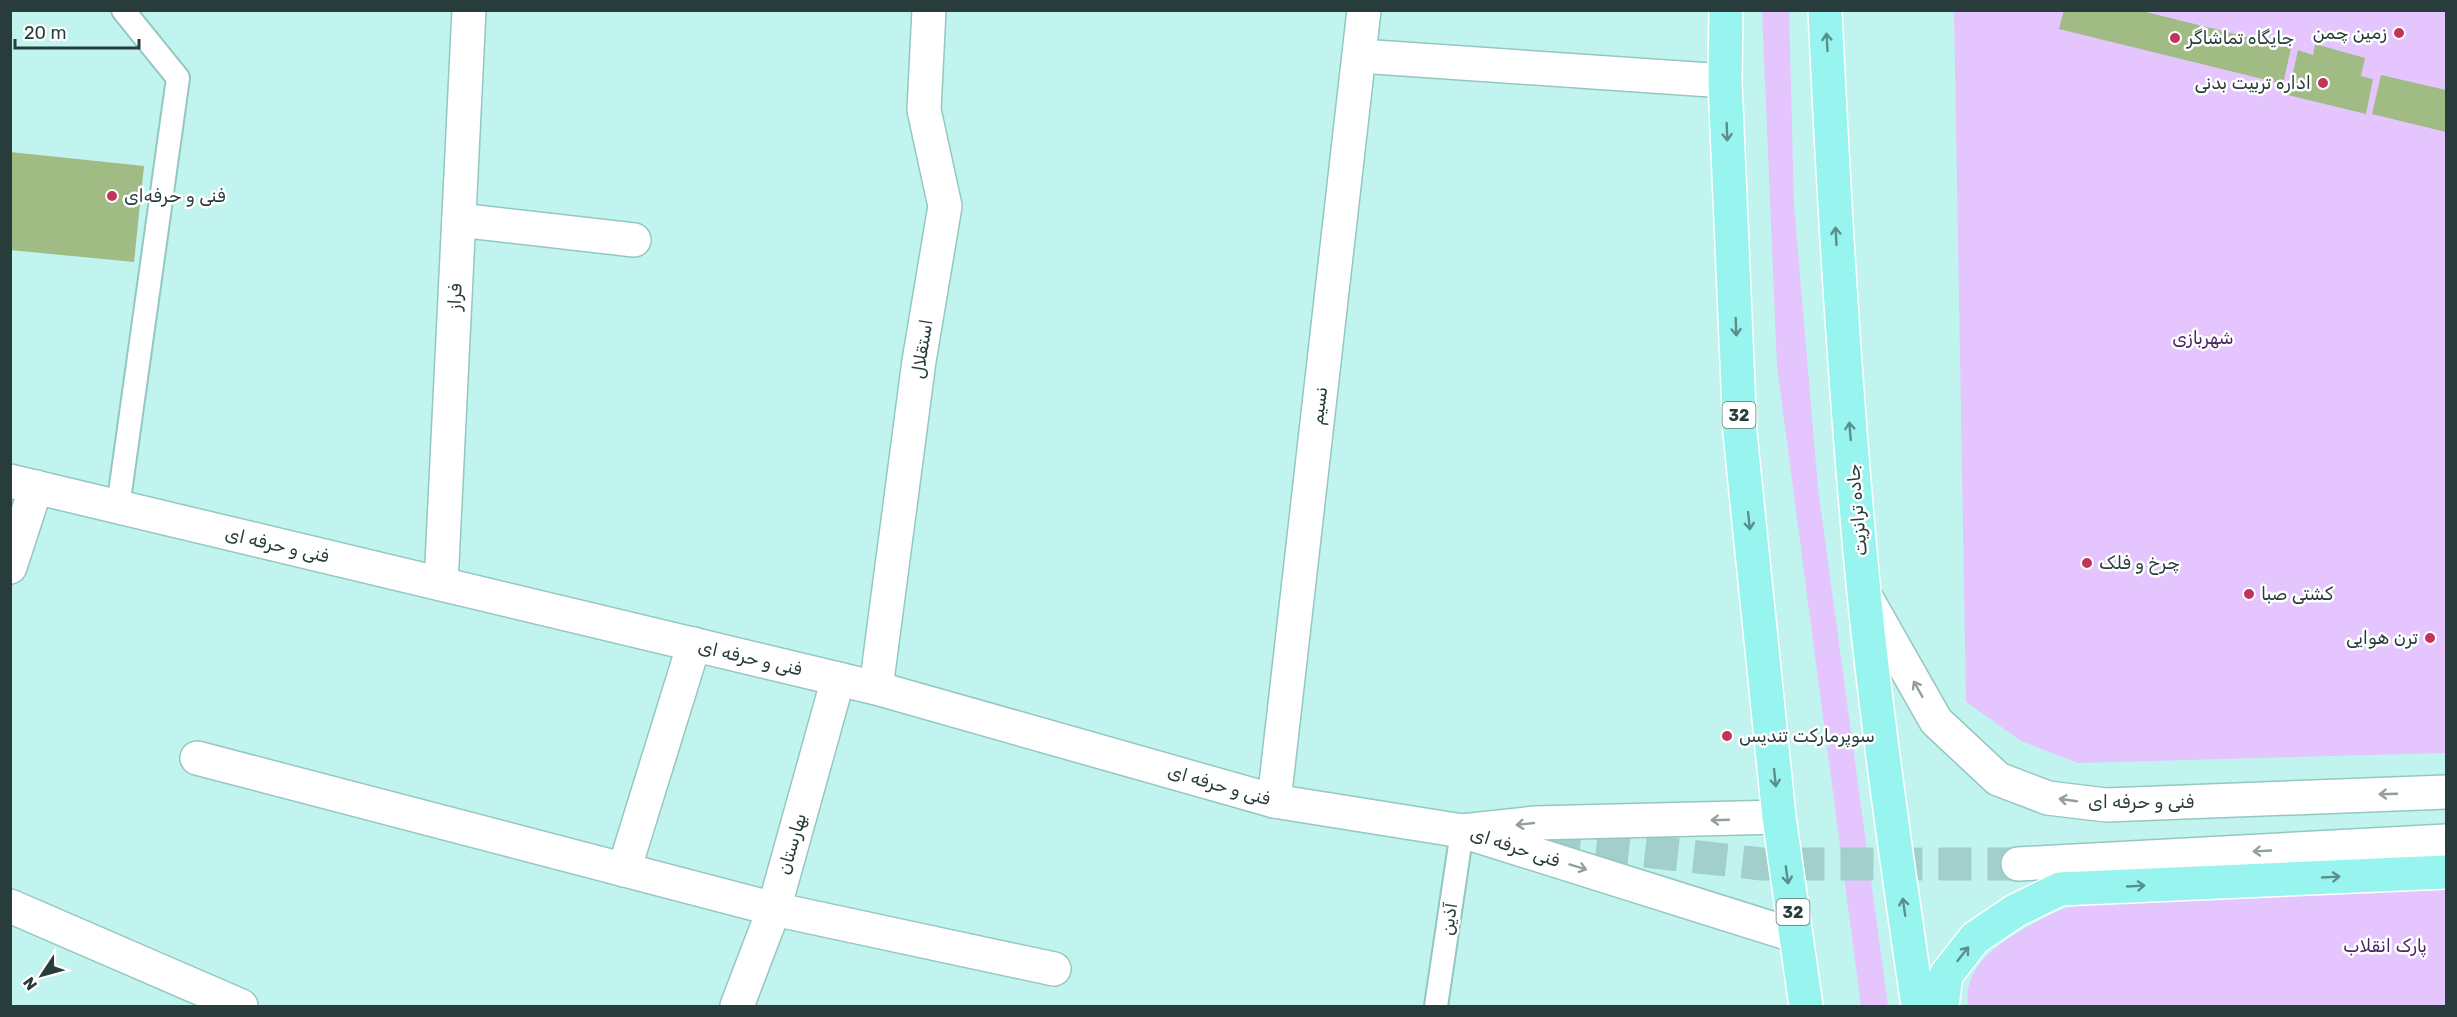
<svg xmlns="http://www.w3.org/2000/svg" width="2457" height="1017" viewBox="0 0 2457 1017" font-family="Rubik,Vazirmatn,sans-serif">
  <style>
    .green { fill: #e4c5fd }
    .building { fill: #a0bb83 }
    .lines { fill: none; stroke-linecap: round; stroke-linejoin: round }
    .tertiary-tunnel { stroke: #a2cfcb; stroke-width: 33; stroke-dasharray: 33 16; stroke-linecap: butt }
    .service-casing { stroke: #95c7c2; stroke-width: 26 }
    .minor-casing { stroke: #95c7c2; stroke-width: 36 }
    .tertiary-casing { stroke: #95c7c2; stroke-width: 36 }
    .primary-casing { stroke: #fff; stroke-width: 36 }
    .service { stroke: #fff; stroke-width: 22 }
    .minor { stroke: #fff; stroke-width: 33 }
    .tertiary { stroke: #fff; stroke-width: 33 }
    .primary { stroke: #97f4ee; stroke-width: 33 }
    .oneway { stroke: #5a8f8c }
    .oneway2 { stroke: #949e9d }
    .poi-dot { fill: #c3335b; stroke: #fff; stroke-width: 2 }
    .labels { text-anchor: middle; stroke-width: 5; stroke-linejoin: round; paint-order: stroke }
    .shield { fill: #fff; stroke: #687776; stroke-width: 1.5 }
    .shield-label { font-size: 16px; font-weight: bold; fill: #283d3b }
    .poi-label { font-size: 18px; fill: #283d3b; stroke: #fff; text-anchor: start }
    .street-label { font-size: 18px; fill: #283d3b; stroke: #fff }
    .park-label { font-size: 18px; fill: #4c2666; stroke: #fff }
  </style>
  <rect width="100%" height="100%" fill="#c1f4ef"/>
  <!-- green -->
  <g class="green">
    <polygon points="1762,11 1789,11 1794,205 1818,488 1888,1006 1861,1006 1777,366"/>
    <polygon points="1954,11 2446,11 2446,753 2078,763 2021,741 1966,702"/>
    <path d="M2446,882V1006H1968C1963,966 1997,945 2027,927C2042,919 2057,910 2073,906C2090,901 2107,899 2123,895Z"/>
  </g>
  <!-- building -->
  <g class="building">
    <polygon points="2064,10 2138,10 2291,48 2283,84 2059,29"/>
    <polygon points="2315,44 2365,58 2361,76 2373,79 2366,114 2288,95 2298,50 2313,55"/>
    <polygon points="2381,75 2446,90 2446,132 2372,114"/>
    <polygon points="10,152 144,166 134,262 10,250"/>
  </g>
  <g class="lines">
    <!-- tertiary-tunnel -->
    <polyline class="tertiary-tunnel" points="1499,835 1762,864 2018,864"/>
    <defs>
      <g id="service">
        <polyline points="118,507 178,78 123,10"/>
        <polyline points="1436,1006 1462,831"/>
      </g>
      <g id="minor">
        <polyline points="1360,56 1725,81"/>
        <polyline points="459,220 634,240"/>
        <polyline points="10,567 36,487"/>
        <polyline points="441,584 469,10"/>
        <polyline points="876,688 919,361 945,206 924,110 929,10"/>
        <polyline points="197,758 774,909 1054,969"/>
        <polyline points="1274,801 1364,10"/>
        <polyline points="1462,831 1796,936"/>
        <polyline points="624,870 694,644"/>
        <polyline points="10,906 241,1006"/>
        <polyline points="737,1006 774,909 838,679"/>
      </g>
      <g id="tertiary">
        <polyline points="10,481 876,688 1274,801 1462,831 1535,823 1779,817"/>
        <polyline points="1864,594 1936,721 1998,779 2048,798 2106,805 2446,792"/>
        <polyline points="2018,864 2446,841"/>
      </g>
      <g id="primary">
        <polyline points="1726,10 1725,81 1740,433 1779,817 1806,1006"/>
        <path d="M1825,10C1834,205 1845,399 1864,593C1878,731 1898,869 1918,1006"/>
        <polyline points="1942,1006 1946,975 1975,938 2015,911 2060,889 2446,872"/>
      </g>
    </defs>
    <!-- service casing -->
    <use href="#service" class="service-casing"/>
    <!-- minor casing -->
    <use href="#minor" class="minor-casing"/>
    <!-- tertiary casing -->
    <use href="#tertiary" class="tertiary-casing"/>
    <!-- primary casing -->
    <use href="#primary" class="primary-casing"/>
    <!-- service -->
    <use href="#service" class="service"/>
    <!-- minor -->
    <use href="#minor" class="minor"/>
    <!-- tertiary -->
    <use href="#tertiary" class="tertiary"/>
    <!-- primary -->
    <use href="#primary" class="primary"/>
  </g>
  <!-- one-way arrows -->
  <defs><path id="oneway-shaft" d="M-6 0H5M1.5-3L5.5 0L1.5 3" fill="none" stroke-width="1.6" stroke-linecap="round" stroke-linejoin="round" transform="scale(1.5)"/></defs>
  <g class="oneway">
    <use href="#oneway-shaft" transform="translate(1827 42) rotate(-93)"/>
    <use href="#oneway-shaft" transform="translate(1727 132) rotate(88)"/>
    <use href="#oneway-shaft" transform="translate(1836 236) rotate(-93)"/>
    <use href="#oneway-shaft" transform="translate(1736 327) rotate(88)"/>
    <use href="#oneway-shaft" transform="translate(1850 431) rotate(-95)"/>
    <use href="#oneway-shaft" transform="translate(1749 521) rotate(84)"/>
    <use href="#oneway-shaft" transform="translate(1775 778) rotate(84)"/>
    <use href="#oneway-shaft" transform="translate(1787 875) rotate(82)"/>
    <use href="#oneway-shaft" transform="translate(2331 877) rotate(-3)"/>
    <use href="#oneway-shaft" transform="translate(2136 886) rotate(-3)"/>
    <use href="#oneway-shaft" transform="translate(1904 907) rotate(-98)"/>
    <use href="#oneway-shaft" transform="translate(1963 954) rotate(-52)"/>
  </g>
  <g class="oneway2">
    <use href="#oneway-shaft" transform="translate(1918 689) rotate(-119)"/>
    <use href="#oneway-shaft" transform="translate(2388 794) rotate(178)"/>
    <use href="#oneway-shaft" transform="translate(2068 800) rotate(-172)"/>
    <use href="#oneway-shaft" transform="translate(1720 820) rotate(178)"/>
    <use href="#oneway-shaft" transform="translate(1525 824) rotate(174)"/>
    <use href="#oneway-shaft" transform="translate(2262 851) rotate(177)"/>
    <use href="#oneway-shaft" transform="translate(1578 867) rotate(17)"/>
  </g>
  <!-- markers -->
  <g class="poi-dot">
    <circle cx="2399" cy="33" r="6"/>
    <circle cx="2175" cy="38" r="6"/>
    <circle cx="2323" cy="83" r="6"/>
    <circle cx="112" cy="196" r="6"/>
    <circle cx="2087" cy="563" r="6"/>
    <circle cx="2249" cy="594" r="6"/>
    <circle cx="2430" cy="638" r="6"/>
    <circle cx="1727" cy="736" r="6"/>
  </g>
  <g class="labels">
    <!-- shield labels -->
    <g class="shield">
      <rect x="1722.5" y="402" width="33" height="26" rx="4.5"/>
      <rect x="1776.5" y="899" width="33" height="26" rx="4.5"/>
    </g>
    <g class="shield-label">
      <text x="1739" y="421">32</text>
      <text x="1793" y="918">32</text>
    </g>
    <!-- poi labels -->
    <g class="poi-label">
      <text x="2387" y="39" text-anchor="end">زمین چمن</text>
      <text x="2187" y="44">جایگاه تماشاگر</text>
      <text x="2311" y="89" text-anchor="end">اداره تربیت بدنی</text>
      <text x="124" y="202">فنی و حرفه‌ای</text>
      <text x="2099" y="569">چرخ و فلک</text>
      <text x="2261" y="600">کشتی صبا</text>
      <text x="2418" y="644" text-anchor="end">ترن هوایی</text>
      <text x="1739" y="742">سوپرمارکت تندیس</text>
    </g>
    <!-- street labels -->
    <g class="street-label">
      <text transform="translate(455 297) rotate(-87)" y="6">فراز</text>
      <text transform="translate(922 349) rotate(-81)" y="6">استقلال</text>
      <text transform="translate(1319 406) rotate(-83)" y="6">نسيم</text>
      <text transform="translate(1857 510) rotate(-95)" y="6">جاده ترانزیت</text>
      <text transform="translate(277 545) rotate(13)" y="6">فنی و حرفه ای</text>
      <text transform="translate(750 658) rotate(13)" y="6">فنی و حرفه ای</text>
      <text transform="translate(1219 785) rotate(16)" y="6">فنی و حرفه ای</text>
      <text x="2141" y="808">فنی و حرفه ای</text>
      <text transform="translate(792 844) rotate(-74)" y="6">بهارستان</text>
      <text transform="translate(1515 847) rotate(18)" y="6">فنی حرفه ای</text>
      <text transform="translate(1449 919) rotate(-82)" y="6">آذین</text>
    </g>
    <!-- park labels -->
    <g class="park-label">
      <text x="2203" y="344">شهربازی</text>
      <text x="2385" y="952">پارک انقلاب</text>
    </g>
  </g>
  <!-- border -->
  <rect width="2457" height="1017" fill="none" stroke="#283d3b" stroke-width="24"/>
  <!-- north arrow -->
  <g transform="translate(42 975) rotate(234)" stroke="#ffffff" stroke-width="4.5" paint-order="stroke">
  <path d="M0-4.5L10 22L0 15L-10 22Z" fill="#283d3b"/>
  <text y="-9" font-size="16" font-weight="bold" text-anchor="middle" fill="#283d3b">N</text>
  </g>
  <!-- scale -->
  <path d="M15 39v9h124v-9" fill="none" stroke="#283d3b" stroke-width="3"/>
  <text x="24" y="39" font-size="18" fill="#283d3b" stroke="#ffffff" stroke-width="4.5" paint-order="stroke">20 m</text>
</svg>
